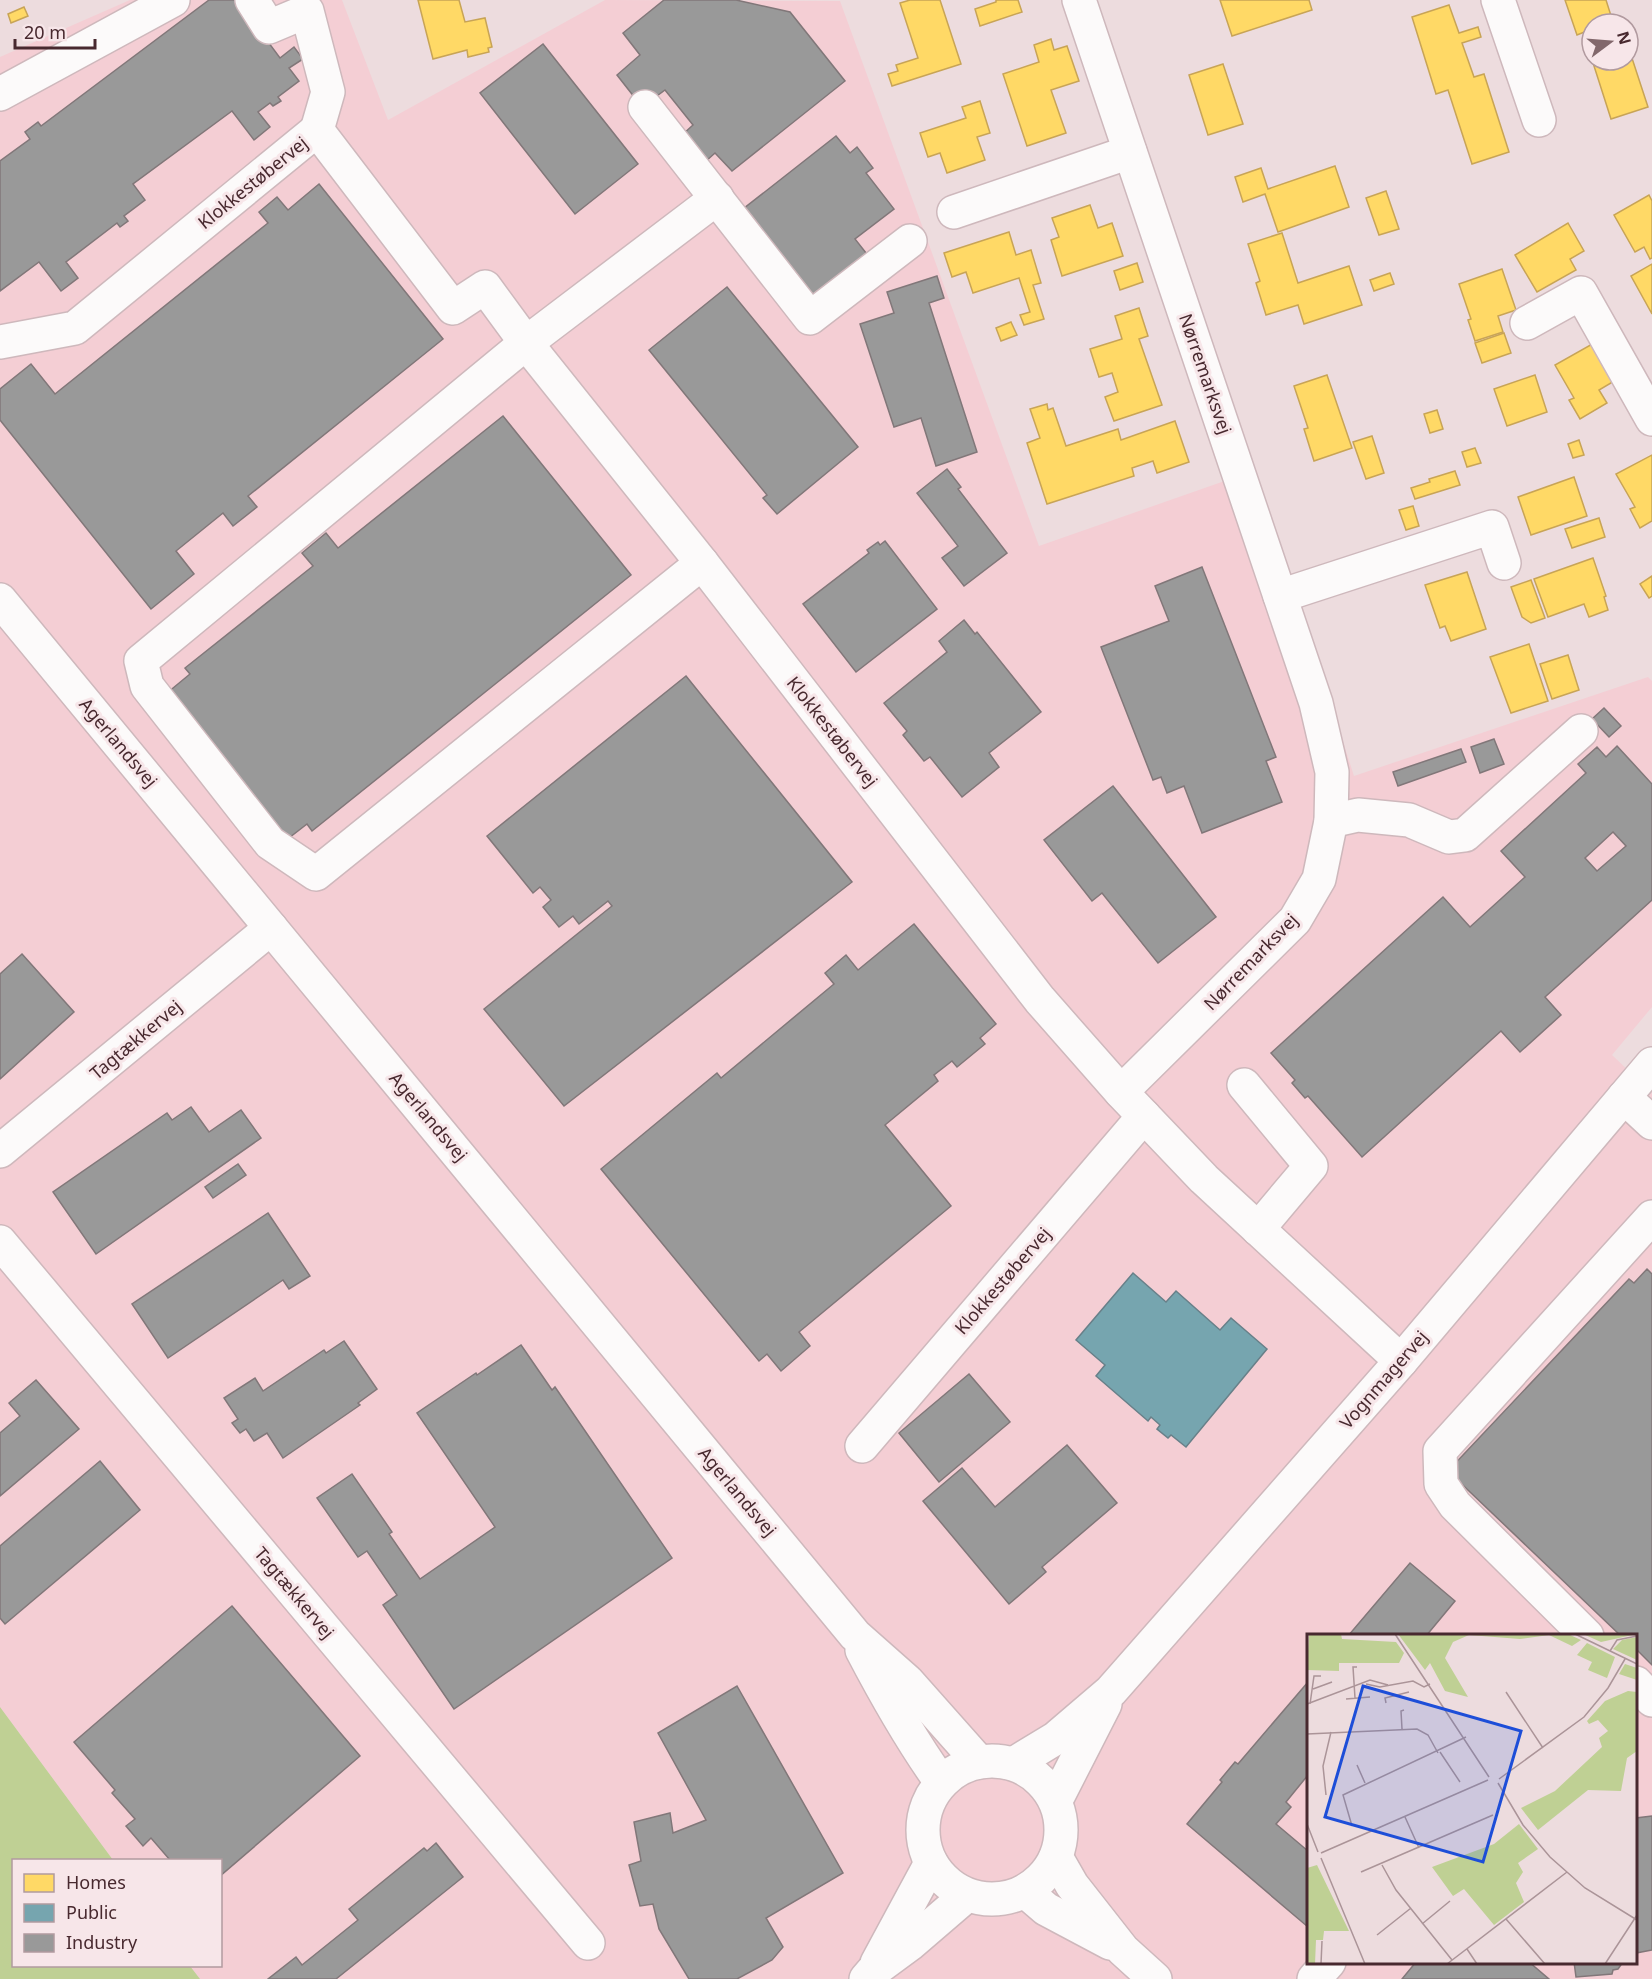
<svg xmlns="http://www.w3.org/2000/svg" width="1652" height="1979" viewBox="0 0 1652 1979" font-family="'Noto Sans',sans-serif">
  <style>
    .built { fill: #f4ced4; fill-rule: evenodd }
    .green { fill: #bfd094 }
    .homes { fill: #ffd966; stroke: #c8a456; stroke-width: 1.5 }
    .public { fill: #76a5af; stroke: #688089; stroke-width: 1.5 }
    .industry { fill: #999; stroke: #817779; stroke-width: 1.5; fill-rule: evenodd }
    .lines { fill: none; stroke-linecap: round; stroke-linejoin: round }
    .minor-casing { stroke: #ceb8bc; stroke-width: 36 }
    .minor { stroke: #fcfafa; stroke-width: 33 }
    .labels { text-anchor: middle; stroke-width: 6; stroke-linejoin: round; paint-order: stroke }
    .street-label { font-size: 18px; fill: #48292f; stroke: #f7e6e9 }
    .inset-road { fill: none; stroke: #ab9498; stroke-width: 1.5 }
    .view { fill: #1d4ed8; fill-opacity: 0.15; stroke: #1d4ed8; stroke-width: 3 }
    .inset-edge { fill: none; stroke: #48292f; stroke-width: 3 }
  </style>
  <rect width="100%" height="100%" fill="#eddcde"/>
  <!-- built -->
  <path class="built" d="M130,0H342L388,120L605,0L840,1L1039,546L1256,470L1354,776L1648,677L1652,681V1007L1612,1055L1652,1093V1979H200L190,1966H220V1860H113L0,1707V57ZM1308,1636H1636V1962H1308Z"/>
  <!-- green -->
  <polygon class="green" points="0,1707 113,1860 14,1860 14,1966 190,1966 200,1979 0,1979"/>
  <!-- homes -->
  <g class="homes">
    <polygon points="418,0 459,0 465,22 485,18 492,47 488,48 489,52 468,57 467,50 433,59"/>
    <polygon points="910,0 940,0 961,64 892,86 888,74 898,71 896,65 918,58 900,3"/>
    <polygon points="996,0 1018,0 1022,12 980,26 975,9 996,2"/>
    <polygon points="1220,0 1309,0 1312,10 1232,36"/>
    <polygon points="1565,0 1606,0 1613,22 1592,24 1592,29 1577,35"/>
    <polygon points="1449,5 1459,33 1478,27 1481,37 1462,43 1474,77 1484,74 1509,152 1472,164 1448,90 1436,94 1412,17"/>
    <polygon points="24,7 28,16 11,23 8,14"/>
    <polygon points="1051,39 1054,50 1067,46 1079,81 1051,90 1066,133 1027,146 1003,74 1039,62 1034,45"/>
    <polygon points="1592,39 1592,60 1628,60 1628,46 1648,107 1611,119 1586,41"/>
    <polygon points="1223,64 1243,124 1208,135 1189,75"/>
    <polygon points="980,101 990,133 977,137 985,160 947,173 940,153 928,157 920,133 966,118 962,107"/>
    <polygon points="1335,166 1349,207 1278,232 1265,194 1243,202 1235,177 1261,168 1268,189"/>
    <polygon points="1386,191 1399,229 1379,235 1366,198"/>
    <polygon points="1649,195 1652,201 1652,258 1650,259 1644,247 1635,252 1614,215"/>
    <polygon points="1090,205 1098,228 1112,223 1123,256 1062,276 1051,240 1059,237 1052,218"/>
    <polygon points="1568,223 1584,251 1570,259 1576,270 1537,292 1515,255"/>
    <polygon points="1009,232 1016,255 1031,250 1041,283 1033,285 1044,319 1024,325 1020,315 1030,312 1019,278 973,293 966,272 952,277 944,253"/>
    <polygon points="1282,233 1298,283 1349,266 1362,305 1304,324 1298,305 1266,315 1256,283 1260,281 1248,244"/>
    <polygon points="1137,263 1143,282 1120,290 1114,271"/>
    <polygon points="1652,264 1652,314 1631,276"/>
    <polygon points="1502,269 1516,310 1498,316 1503,332 1475,341 1468,320 1471,319 1459,284"/>
    <polygon points="1390,273 1394,284 1374,291 1370,280"/>
    <polygon points="1139,308 1148,336 1139,339 1162,405 1114,421 1105,397 1118,392 1112,373 1099,377 1090,349 1122,339 1115,316"/>
    <polygon points="1011,322 1017,335 1001,341 996,328"/>
    <polygon points="1504,333 1511,353 1482,363 1475,343"/>
    <polygon points="1594,343 1616,380 1599,390 1607,403 1580,419 1569,400 1574,398 1555,365"/>
    <polygon points="1327,375 1352,448 1314,461 1304,429 1308,428 1294,386"/>
    <polygon points="1535,375 1547,412 1507,426 1494,389"/>
    <polygon points="1047,404 1048,410 1053,408 1066,446 1118,429 1121,440 1175,421 1189,462 1157,473 1153,461 1132,468 1134,476 1047,504 1027,443 1040,438 1030,409"/>
    <polygon points="1437,410 1443,429 1430,433 1424,414"/>
    <polygon points="1372,436 1384,473 1366,479 1353,442"/>
    <polygon points="1579,440 1584,455 1573,458 1568,444"/>
    <polygon points="1475,448 1481,463 1467,467 1462,452"/>
    <polygon points="1652,455 1652,521 1640,528 1630,509 1635,507 1616,474"/>
    <polygon points="1455,471 1460,485 1415,499 1411,488 1430,482 1429,479"/>
    <polygon points="1574,477 1587,516 1531,535 1518,497"/>
    <polygon points="1413,506 1419,526 1406,530 1399,510"/>
    <polygon points="1599,518 1605,537 1572,548 1565,529"/>
    <polygon points="1593,558 1606,596 1604,597 1608,610 1589,617 1584,604 1548,617 1534,579"/>
    <polygon points="1467,572 1486,629 1451,641 1445,626 1440,628 1425,585"/>
    <polygon points="1652,576 1652,596 1649,598 1640,584"/>
    <polygon points="1531,580 1545,618 1531,623 1522,617 1511,587"/>
    <polygon points="1529,644 1548,701 1511,713 1490,657"/>
    <polygon points="1568,655 1579,690 1552,699 1540,664"/>
  </g>
  <!-- public -->
  <polygon class="public" points="1133,1273 1166,1302 1176,1291 1220,1330 1231,1318 1267,1349 1186,1447 1171,1435 1168,1438 1157,1429 1160,1425 1151,1417 1148,1421 1096,1376 1105,1365 1076,1340"/>
  <!-- industry -->
  <g class="industry">
    <polygon points="209,0 237,0 280,58 294,47 303,59 289,68 299,81 278,97 281,101 273,106 270,103 258,112 270,127 254,140 232,111 133,184 145,200 124,216 128,221 120,227 117,223 66,262 78,278 61,291 39,262 0,291 0,161 30,139 25,132 38,122 41,126"/>
    <polygon points="664,0 736,0 790,12 845,81 732,171 715,153 705,162 682,135 693,125 665,90 642,107 617,75 640,55 623,33"/>
    <polygon points="543,44 638,164 575,214 480,93"/>
    <polygon points="836,136 850,153 857,147 873,168 866,173 894,209 855,239 870,258 814,301 743,209"/>
    <polygon points="319,184 443,339 248,496 257,507 233,526 223,513 176,551 194,574 151,609 0,420 0,389 31,364 55,394 268,223 259,212 277,197 288,210"/>
    <polygon points="937,276 944,298 929,303 977,452 936,466 921,418 894,427 860,324 894,313 887,292"/>
    <polygon points="727,287 858,447 777,514 763,498 767,495 649,350"/>
    <polygon points="503,416 631,575 312,831 307,824 285,841 167,693 190,674 185,668 313,566 302,553 326,533 338,548"/>
    <polygon points="947,469 961,487 958,489 1007,553 964,586 942,558 958,546 917,493"/>
    <polygon points="885,541 937,609 856,672 803,604 869,553 867,550 878,542 880,545"/>
    <polygon points="1202,567 1276,757 1266,761 1282,802 1202,833 1184,786 1167,793 1161,777 1153,780 1101,647 1169,621 1155,586"/>
    <polygon points="964,620 975,634 977,632 1041,712 989,753 999,767 962,797 930,757 924,761 903,735 907,731 884,703 947,652 939,641"/>
    <polygon points="686,676 852,882 564,1106 484,1009 612,906 608,901 579,924 573,916 559,927 543,907 551,900 540,887 533,893 487,836"/>
    <polygon points="1604,708 1621,726 1609,737 1592,719"/>
    <polygon points="1494,739 1504,764 1480,773 1471,747"/>
    <path d="M1617,746L1652,784V900L1545,997L1561,1015L1520,1052L1501,1031L1362,1157L1308,1096L1305,1098L1292,1083L1295,1080L1271,1053L1443,897L1470,927L1525,877L1501,851L1586,773L1578,764L1597,747L1606,757ZM1613,832L1626,846L1597,871L1585,858Z"/>
    <polygon points="1461,749 1466,762 1398,786 1393,772"/>
    <polygon points="1113,786 1216,917 1158,963 1102,893 1092,901 1044,840"/>
    <polygon points="914,924 996,1024 980,1038 985,1044 957,1067 952,1061 934,1075 938,1081 885,1125 951,1206 799,1332 810,1346 781,1371 767,1354 759,1361 601,1169 717,1073 721,1078 834,984 825,973 846,955 858,970"/>
    <polygon points="22,954 74,1012 0,1079 0,974"/>
    <polygon points="191,1107 209,1132 241,1110 261,1138 96,1254 53,1192 167,1113 172,1120"/>
    <polygon points="238,1164 246,1175 213,1198 205,1187"/>
    <polygon points="268,1213 310,1276 289,1289 283,1280 168,1358 132,1304"/>
    <polygon points="1647,1269 1652,1274 1652,1665 1636,1649 1636,1636 1621,1636 1448,1471 1629,1279 1634,1283"/>
    <polygon points="344,1341 377,1389 358,1403 360,1405 283,1458 267,1433 254,1441 246,1429 240,1433 232,1423 238,1419 224,1398 255,1378 263,1391 324,1350 326,1353"/>
    <polygon points="521,1345 552,1390 555,1387 672,1558 454,1709 383,1605 397,1595 367,1551 358,1557 317,1498 352,1474 392,1532 389,1534 420,1579 495,1527 417,1413 476,1373 477,1375"/>
    <polygon points="969,1374 1010,1422 939,1482 899,1433"/>
    <polygon points="36,1380 79,1429 0,1496 0,1433 20,1416 9,1403"/>
    <polygon points="1067,1445 1117,1503 1042,1567 1046,1572 1009,1604 923,1501 962,1468 995,1507"/>
    <polygon points="100,1461 140,1510 5,1624 0,1618 0,1546"/>
    <polygon points="1410,1563 1455,1601 1426,1636 1348,1636"/>
    <polygon points="232,1606 360,1756 220,1876 220,1860 170,1860 151,1838 143,1846 126,1826 135,1819 112,1793 115,1790 74,1742"/>
    <polygon points="1308,1682 1308,1775 1286,1802 1291,1807 1276,1824 1308,1851 1308,1927 1187,1824 1222,1782 1220,1780 1235,1762 1238,1764"/>
    <polygon points="737,1686 843,1873 766,1918 783,1947 772,1960 737,1979 689,1979 659,1929 653,1904 640,1906 629,1865 641,1861 634,1822 670,1813 673,1833 706,1820 658,1733"/>
    <polygon points="1652,1816 1652,1950 1636,1953 1636,1818"/>
    <polygon points="436,1843 463,1877 336,1979 268,1979 296,1957 302,1965 358,1920 349,1909 424,1848 427,1851"/>
    <polygon points="1416,1962 1529,1962 1549,1979 1402,1979"/>
    <polygon points="1574,1962 1623,1962 1618,1969 1613,1970 1612,1974 1576,1977"/>
  </g>
  <g class="lines">
    <defs>
      <g id="minor">
        <polyline points="252,0 269,27 307,11 328,92 317,130"/>
        <polyline points="1079,0 1316,703 1332,772 1331,821 1319,879 1295,920 1121,1092"/>
        <polyline points="1498,0 1539,120"/>
        <polyline points="0,94 173,0"/>
        <polyline points="645,107 810,318 910,241"/>
        <polyline points="954,212 1130,152"/>
        <polyline points="1527,323 1581,293 1652,419"/>
        <polyline points="0,342 75,328 317,130 453,308 485,287 526,343 702,563 1040,1000 1121,1092 1204,1179 1401,1361"/>
        <polyline points="702,563 316,874 270,843 147,686 141,661 526,343 717,198"/>
        <polyline points="1280,596 1492,527 1504,563"/>
        <polyline points="0,600 855,1635 907,1681 978,1761"/>
        <polyline points="1331,821 1358,815 1409,820 1449,837 1465,835 1581,731"/>
        <polyline points="1244,1085 1311,1166 1258,1229"/>
        <polyline points="1624,1097 1652,1123"/>
        <polyline points="0,1151 271,928"/>
        <polyline points="0,1242 588,1943"/>
        <polyline points="862,1446 1144,1116"/>
        <polyline points="1587,1636 1455,1505 1441,1484 1440,1451 1652,1217"/>
        <path d="M862,1650C886,1696 911,1740 941,1782"/>
        <polyline points="1636,1683 1652,1700"/>
        <circle cx="992" cy="1830" r="69"/>
        <polyline points="1015,1763 1056,1738 1111,1691 1401,1361 1652,1064"/>
        <polyline points="1056,1800 1105,1704"/>
        <polyline points="1056,1857 1072,1885 1123,1950 1155,1979"/>
        <polyline points="1025,1891 1046,1909 1110,1943"/>
        <polyline points="877,1963 931,1863"/>
        <polyline points="866,1979 872,1972 910,1944 967,1895"/>
        <polyline points="1314,1979 1329,1962"/>
      </g>
    </defs>
    <!-- minor casing -->
    <use href="#minor" class="minor-casing"/>
    <!-- minor -->
    <use href="#minor" class="minor"/>
  </g>
  <g class="labels">
    <!-- street labels -->
    <g class="street-label">
      <text transform="translate(253 183) rotate(-39)" y="6">Klokkestøbervej</text>
      <text transform="translate(1205 374) rotate(71)" y="6">Nørremarksvej</text>
      <text transform="translate(832 732) rotate(52)" y="6">Klokkestøbervej</text>
      <text transform="translate(118 743) rotate(50)" y="6">Agerlandsvej</text>
      <text transform="translate(1251 962) rotate(-46)" y="6">Nørremarksvej</text>
      <text transform="translate(136 1040) rotate(-40)" y="6">Tagtækkervej</text>
      <text transform="translate(428 1117) rotate(50)" y="6">Agerlandsvej</text>
      <text transform="translate(1003 1281) rotate(-49)" y="6">Klokkestøbervej</text>
      <text transform="translate(1384 1380) rotate(-49)" y="6">Vognmagervej</text>
      <text transform="translate(737 1492) rotate(50)" y="6">Agerlandsvej</text>
      <text transform="translate(294 1593) rotate(50)" y="6">Tagtækkervej</text>
    </g>
  </g>
  <!-- overview -->
  <g transform="translate(1307 1634)">
    <rect width="330" height="330" fill="#eddcde"/>
    <path d="M2,0H34L35,5L89,8L97,19L92,29H32V37L0,36ZM91,0H261L274,6L265,12L242,1L213,5L162,1L146,8L138,24L161,63L138,57L123,29L118,36ZM276,0H330L294,8ZM330,3V26L306,15L315,6ZM280,9L308,23L300,44L281,36L285,28L270,21ZM318,30L330,34V46L312,40ZM321,57L330,58V117L320,124L314,157L281,156L231,196L214,174L248,157L295,113L292,104L301,97L291,86L282,90L280,87L298,67ZM212,190L231,215L211,229L216,238L209,249L217,268L187,291L157,255L146,262L125,233L187,210ZM10,231L42,297H17L16,306H9L8,330H0V234Z" fill="#bfd094"/>
    <path class="inset-road" d="M88,0L182,143M268,0L330,30M303,17L310,6L330,2M59,50L73,53L106,47L117,53L123,50M6,55L25,48M199,58L236,114M48,64L46,33H50M39,65L63,63M79,69L78,64L102,58M0,70L63,46L81,51M3,70L7,42H14M95,95L94,77L97,76M0,100L110,95L121,101L131,119M133,118L153,148M50,131L58,149M192,145L277,83L301,54L318,25M191,149L216,191L243,223L278,254L330,286M19,161L16,132L24,98M98,183L112,214M0,190L11,218M45,192L36,161L159,103M14,219L181,146M14,224L58,330M75,231L89,256L145,326M54,238L186,181M199,285L238,330M115,290L143,267M70,301L104,274M160,315L170,330M14,330L15,307M140,330L260,238M298,330L330,281"/>
    <path class="view" d="M56,52L214,97L176,228L18,183Z"/>
    <rect width="330" height="330" class="inset-edge"/>
  </g>
  <!-- legend -->
  <rect x="12" y="1859" width="210" height="108" fill="#f7e6e9" stroke="#b19a9f" stroke-width="1.5"/>
  <rect x="24" y="1874" width="30" height="18" fill="#ffd966" stroke="#b19a9f" stroke-width="1.5"/>
  <text x="66" y="1889" font-size="18" fill="#48292f">Homes</text>
  <rect x="24" y="1904" width="30" height="18" fill="#76a5af" stroke="#b19a9f" stroke-width="1.5"/>
  <text x="66" y="1919" font-size="18" fill="#48292f">Public</text>
  <rect x="24" y="1934" width="30" height="18" fill="#999999" stroke="#b19a9f" stroke-width="1.5"/>
  <text x="66" y="1949" font-size="18" fill="#48292f">Industry</text>
  <!-- north arrow -->
  <g transform="translate(1610 42) rotate(74)"><circle r="28" fill="#f7e6e9" stroke="#b19a9f" stroke-width="1.5"/>
  <path d="M0-4.5L10 22L0 15L-10 22Z" fill="#82686c"/>
  <text y="-9" font-size="16" font-weight="bold" text-anchor="middle" fill="#48292f">N</text>
  </g>
  <!-- scale -->
  <path d="M15 39v9h80v-9" fill="none" stroke="#48292f" stroke-width="3"/>
  <text x="24" y="39" font-size="18" fill="#48292f" stroke="#f7e6e9" stroke-width="4.5" paint-order="stroke">20 m</text>
</svg>
